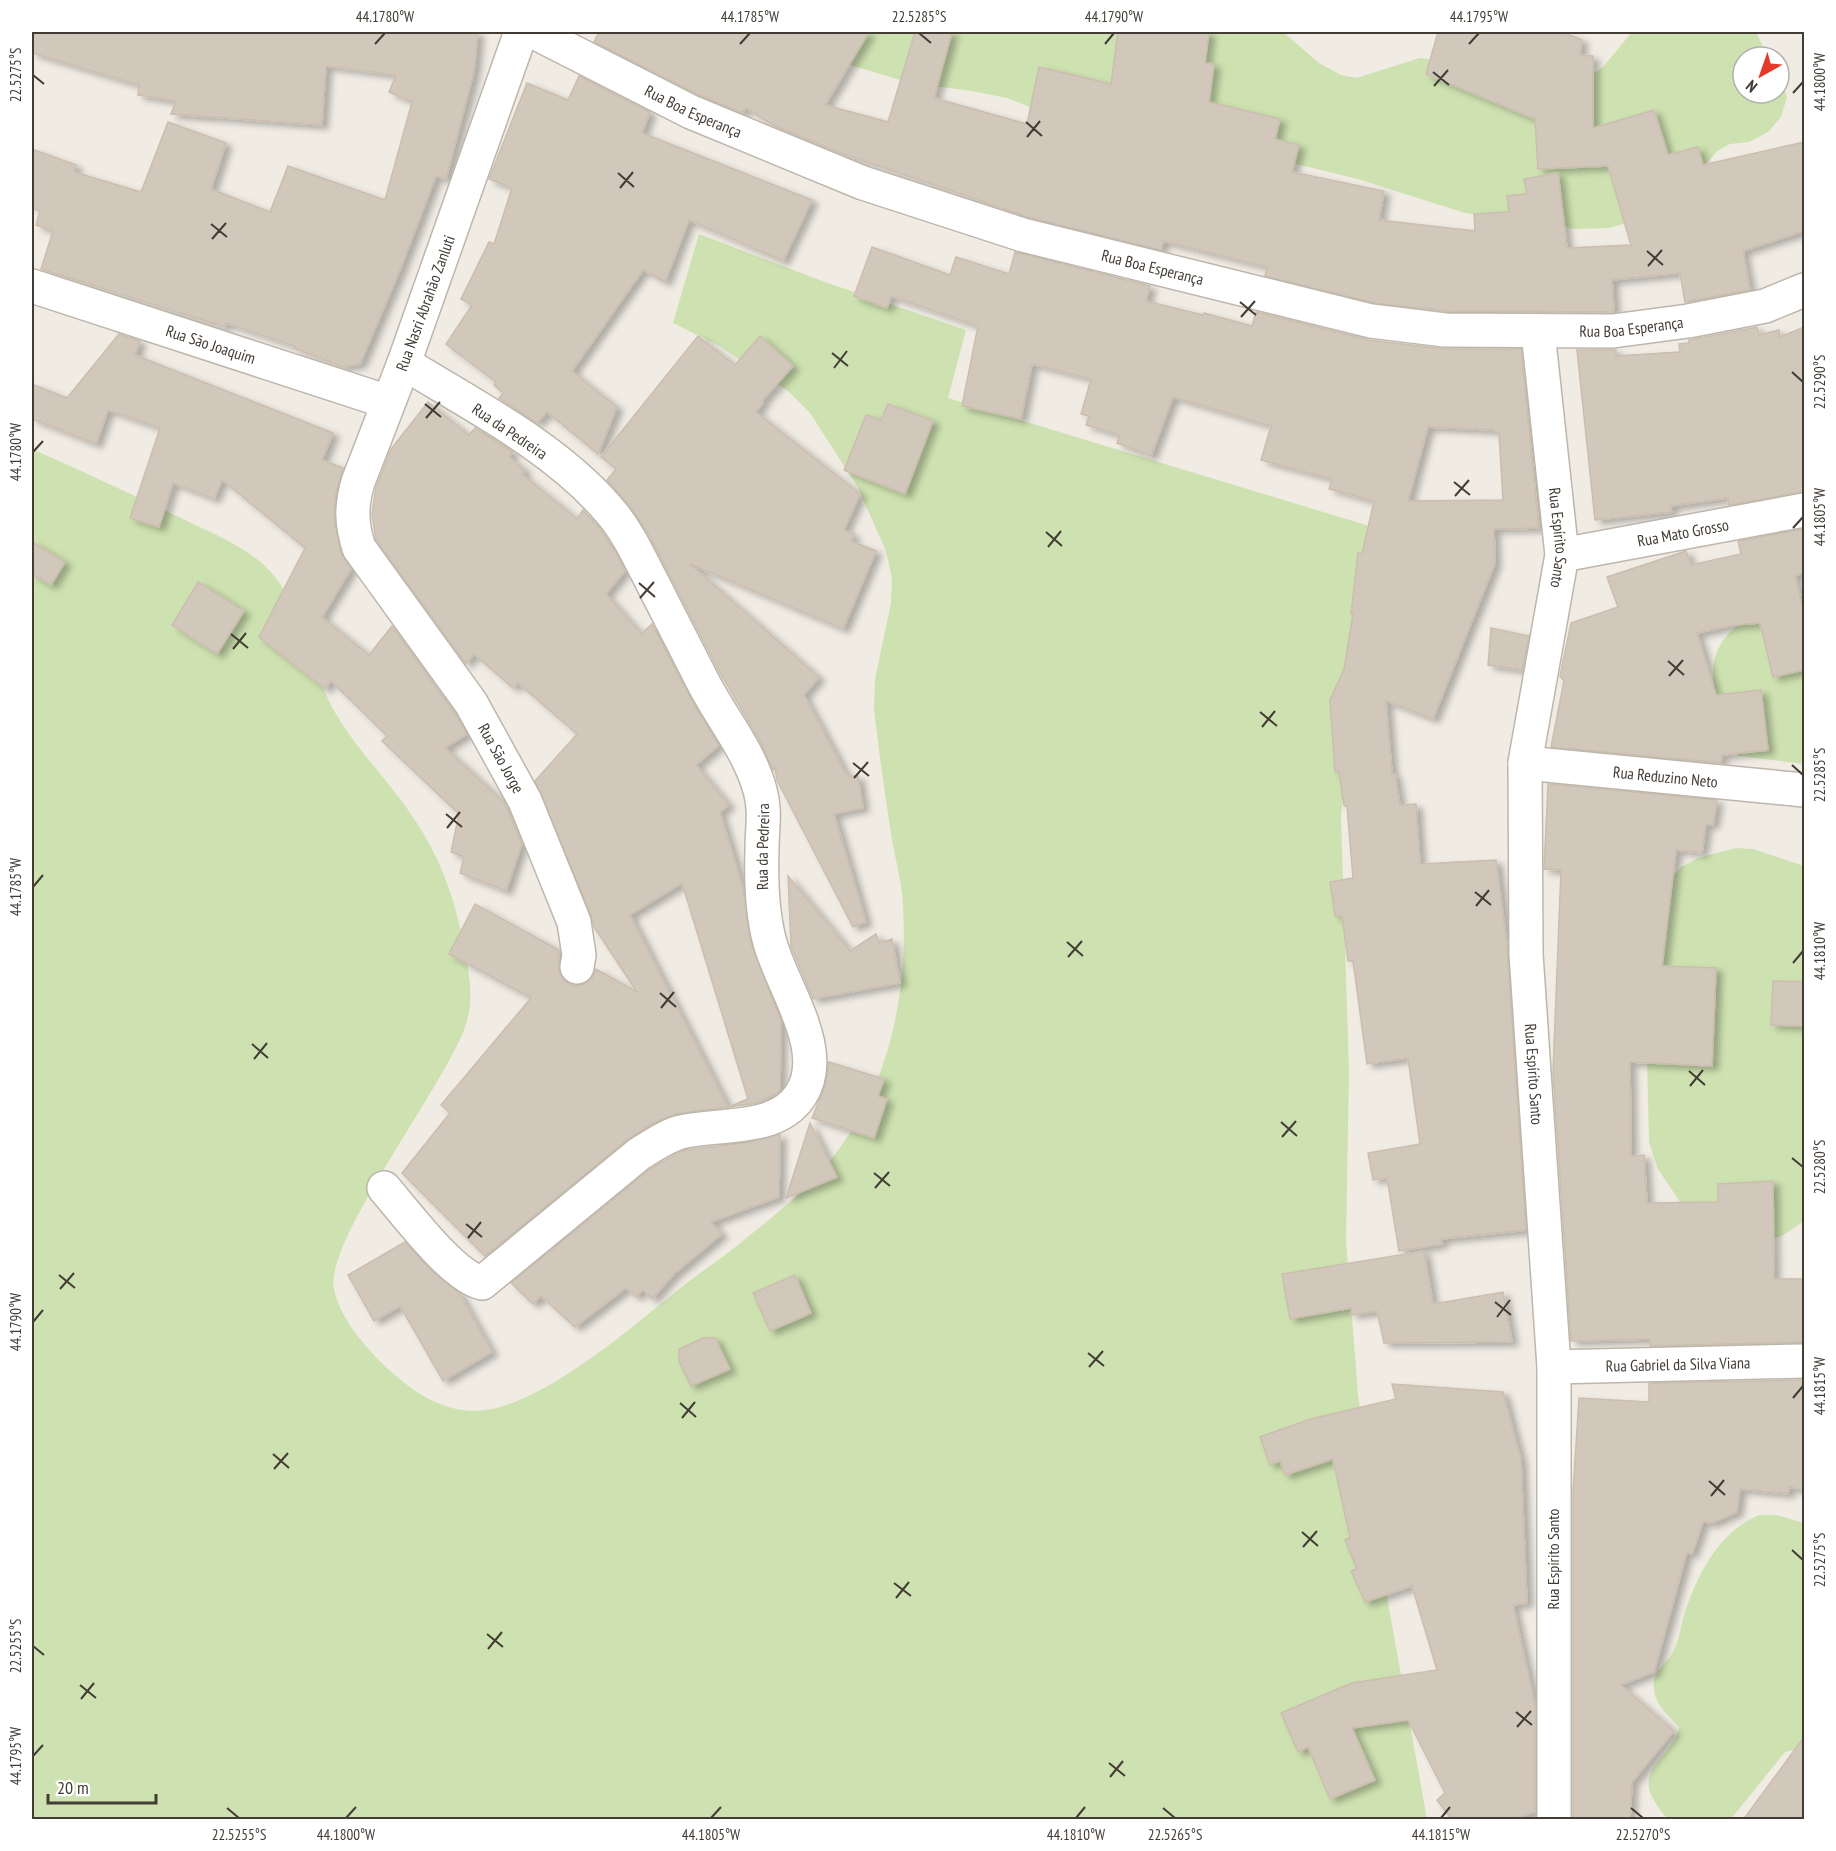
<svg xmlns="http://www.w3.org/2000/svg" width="1836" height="1851" viewBox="0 0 1836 1851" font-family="'PT Sans Narrow',sans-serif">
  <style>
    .green { fill: #cee1b0 }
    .building { fill: #d1c7bb; stroke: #cbbeaf; stroke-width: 1.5; fill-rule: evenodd; filter: url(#shadow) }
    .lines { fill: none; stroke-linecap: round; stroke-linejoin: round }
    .street-casing { stroke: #bdb6ab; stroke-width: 36 }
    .street { stroke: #fff; stroke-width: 33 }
    .ticks { fill: none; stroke: #423c35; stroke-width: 2 }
    .labels { text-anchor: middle; stroke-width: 4.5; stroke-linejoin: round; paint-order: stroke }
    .street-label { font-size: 16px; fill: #423c35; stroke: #fff }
    .neatline { fill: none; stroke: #423c35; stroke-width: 2 }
    .ticks-label { font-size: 15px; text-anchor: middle; fill: #423c35 }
  </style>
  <defs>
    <filter id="shadow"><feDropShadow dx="6" dy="4" stdDeviation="3" flood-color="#0004"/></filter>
  </defs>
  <rect width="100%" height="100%" fill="#f0ece4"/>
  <!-- green -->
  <g class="green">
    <polygon points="787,32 1283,32 1319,63 1341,75 1356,78 1420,58 1587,78 1603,67 1632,32 1756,32 1768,57 1743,57 1743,93 1779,93 1779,75 1787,97 1781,117 1768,132 1749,142 1730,144 1717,151 1683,192 1627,223 1609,228 1575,229 1465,213 1361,180 1305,166 1052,116 1007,98 972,91 910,83 840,62 815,51"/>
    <path d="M699,234L822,281L966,330L948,398L1389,532L1346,761L1341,818L1349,1071L1346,1240L1358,1395L1389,1608L1427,1819H32V449C82,471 131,494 181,518C209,532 243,545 266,567C302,602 309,662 331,705C353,747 389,780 415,820C443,863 456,902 465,952C470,978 474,1001 465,1027C445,1085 324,1242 334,1289C340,1319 366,1348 388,1369C412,1391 441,1411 475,1411C540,1410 637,1322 688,1282C708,1267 729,1253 749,1236C780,1211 812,1185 836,1153C892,1080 910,984 902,894C900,875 895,857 892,840C885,796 879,753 874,709L875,679L891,603L892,578L886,551L857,486L810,413L788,391L719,346L673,323Z"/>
    <path d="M1804,595V764L1739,756C1723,748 1721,729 1718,713C1717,701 1713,688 1713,676C1712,624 1764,610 1804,595Z"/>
    <polygon points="1736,848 1753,849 1804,866 1804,1221 1782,1236 1753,1243 1688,1214 1658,1169 1649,1142 1646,1017 1665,885 1681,867 1698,858"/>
    <path d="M1759,1515H1776L1804,1523V1747L1785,1752L1731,1819H1669C1661,1813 1657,1805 1652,1797C1637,1768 1675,1754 1679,1727C1669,1716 1656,1706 1654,1690C1651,1670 1667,1665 1674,1650C1679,1640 1681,1626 1684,1615C1698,1573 1718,1533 1759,1515Z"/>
  </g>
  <!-- building -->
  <g class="building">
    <polygon points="32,32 478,32 474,71 446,179 436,176 400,270 360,364 343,367 294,348 295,346 226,323 225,327 41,269 53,231 36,225 40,211 32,208 32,149 76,165 74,172 141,192 168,122 226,143 211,189 270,212 288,166 385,200 412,102 389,92 396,75 326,66 322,125 171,114 176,101 138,95 139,85 32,53"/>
    <polygon points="599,32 869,32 825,105 888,122 915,32 952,32 934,98 1027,124 1039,67 1111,84 1118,32 1209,32 1205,63 1214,64 1209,102 1280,119 1275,139 1299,145 1292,172 1384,191 1379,220 1475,231 1474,214 1509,212 1507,196 1527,194 1524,179 1558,173 1567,248 1631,245 1608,166 1538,169 1535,119 1426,74 1438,32 1562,32 1582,40 1580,55 1593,56 1593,128 1654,110 1668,155 1698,147 1703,165 1804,142 1804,231 1743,251 1750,290 1685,302 1680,273 1612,280 1614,312 1612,312 1446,311 1374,303 1265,276 1267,267 1163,241 1161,250 1028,217 838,152 773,125 746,108 742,113 699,95 594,42"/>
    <polygon points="579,76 650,112 642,133 812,200 783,261 689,220 665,282 643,270 572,371 617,407 598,454 547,412 537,423 499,398 503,393 494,385 496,382 446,344 472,305 461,299 489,242 494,244 512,188 489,179 527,83 568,100"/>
    <path d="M872,247L950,275L956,257L1009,274L1015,252L1150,286L1146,301L1203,315L1204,313L1252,326L1256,312L1369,340L1445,349H1521L1539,528L1494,529L1495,563L1433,719L1386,701L1392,774H1395L1400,805L1416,804L1420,864L1496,860L1507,944L1526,1230L1441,1239L1442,1244L1399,1251L1387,1178L1373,1180L1368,1153L1420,1144L1408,1058L1367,1064L1353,961H1348L1342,916H1335L1330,882L1353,878L1347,806H1344L1339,772H1335L1330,700L1344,669L1353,614H1351L1358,553L1362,554L1374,501L1329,489L1332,479L1261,460L1271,426L1173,397L1151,456L1117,443L1120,435L1086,425L1089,416L1081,414L1091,379L1032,364L1021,419L962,406L978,326L891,296L887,308L854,296ZM1428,427L1494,430L1495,433H1499L1503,500L1408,501Z"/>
    <polygon points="1757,327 1759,335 1779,330 1780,337 1804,327 1804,492 1729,505 1728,498 1670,506 1672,512 1595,520 1577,350 1616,350 1616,356 1680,352 1679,344 1689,343 1689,340"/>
    <polygon points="119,334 140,341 135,355 333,433 322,460 343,468 335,497 335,524 341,553 351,569 322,617 369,655 392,626 458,718 467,734 445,748 504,802 522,843 506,891 460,873 464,857 451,852 459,814 382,741 387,736 331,681 325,689 259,637 305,548 222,480 214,499 173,483 159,527 130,518 160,428 108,410 96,444 32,419 32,384 67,398"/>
    <polygon points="698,336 735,365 760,336 793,366 762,401 763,403 756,412 860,494 844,530 854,534 851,541 876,551 843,629 690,564 819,677 804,695 847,776 858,776 863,808 834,814 866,922 853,927 777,780 775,768 773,770 759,739 720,673 649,535 630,506 607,480 616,469 601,457"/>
    <path d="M428,402L469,435L475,428L513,452L509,457L525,470L522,474L577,519L583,510L600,529L616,553L625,571L606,594L641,634L652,624L694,705L719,745L696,765L729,805L720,812L743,888L751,943L781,1021L780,1090L777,1093L757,1103L675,1114L650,1125L627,1140L485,1256L402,1173L450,1113L441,1105L531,998L449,954L475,904L559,950V973L566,982L574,986L584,984L592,978L596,969L637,992L594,927L591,915L535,781L577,734L518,683L513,688L474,654L466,664L376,540L372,514L376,488L391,449ZM682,883L748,1099L728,1107L630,915Z"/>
    <polygon points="888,404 933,421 905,494 844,470 866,415 881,420"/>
    <polygon points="1804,529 1804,573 1795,576 1804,613 1804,670 1773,677 1760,623 1734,625 1697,633 1716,695 1761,690 1768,750 1722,755 1721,763 1551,747 1564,681 1560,676 1571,623 1618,607 1607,577 1686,551 1691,565 1741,554 1738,541"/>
    <polygon points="32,542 65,562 51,585 32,574"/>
    <polygon points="198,582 244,611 217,654 172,625"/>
    <polygon points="1491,628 1529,636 1522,670 1488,665"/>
    <polygon points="1548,784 1717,800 1713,825 1706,824 1702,853 1676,850 1662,966 1716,968 1712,1066 1630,1062 1631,1156 1644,1155 1647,1203 1718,1202 1718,1184 1773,1181 1774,1279 1804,1279 1804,1342 1650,1346 1650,1339 1571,1341 1553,1072 1561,870 1544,869"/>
    <polygon points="788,876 850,951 876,934 879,943 892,939 900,983 813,999 791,946"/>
    <polygon points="1773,981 1804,982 1804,1026 1771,1025"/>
    <polygon points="829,1062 884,1079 878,1096 887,1099 874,1138 812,1118 825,1086"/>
    <polygon points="810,1123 837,1177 786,1198"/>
    <polygon points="780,1134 779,1197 711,1222 722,1234 674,1274 652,1299 643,1290 636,1297 626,1288 575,1327 541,1296 533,1304 511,1283 650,1169 669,1158 685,1150 750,1142"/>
    <polygon points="405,1242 431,1270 459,1293 492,1352 443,1381 400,1306 374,1321 348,1275"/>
    <polygon points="1424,1251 1433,1304 1503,1292 1512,1342 1384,1343 1377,1311 1352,1315 1351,1308 1290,1319 1282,1274"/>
    <polygon points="795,1275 811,1313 770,1331 753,1293"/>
    <polygon points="703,1338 715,1338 730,1369 691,1386 679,1361 679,1349"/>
    <polygon points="1804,1380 1804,1490 1789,1487 1788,1494 1740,1489 1737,1512 1712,1523 1703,1522 1692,1554 1687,1552 1654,1672 1621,1685 1674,1731 1632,1782 1630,1820 1573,1820 1573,1492 1579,1398 1649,1402 1649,1383"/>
    <polygon points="1392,1384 1503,1392 1521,1460 1527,1603 1513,1605 1535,1705 1535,1812 1510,1820 1452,1820 1437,1800 1445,1793 1408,1720 1352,1728 1375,1780 1330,1799 1308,1747 1298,1752 1281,1713 1352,1683 1437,1670 1412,1586 1365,1602 1351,1571 1357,1569 1345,1540 1350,1538 1333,1459 1285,1475 1280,1461 1270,1465 1260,1437 1311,1419 1396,1399"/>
    <polygon points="1804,1737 1804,1820 1743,1820"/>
  </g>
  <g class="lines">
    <defs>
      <g id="street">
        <path id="s1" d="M521,32L404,363L358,482C351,506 351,523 359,548L471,703L525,801L574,922L579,955L577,967"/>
        <path id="s2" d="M534,32L691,112L863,183L1023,235L1371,321L1445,330L1613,331L1688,321L1765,306L1804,290"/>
        <path id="s3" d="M32,286L388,402"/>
        <path id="s4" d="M1538,332L1562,555L1525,763L1526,954L1554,1367V1820"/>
        <path id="s5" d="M1562,555L1804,510"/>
        <path id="s6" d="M1525,763L1804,790"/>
        <path id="s7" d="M384,1188C406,1213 452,1276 482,1283L639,1154C652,1146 666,1136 681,1132C720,1123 776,1132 800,1096C831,1051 780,985 769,939C762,911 761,878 762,849C762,828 766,811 760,790C749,750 722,719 703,682C686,649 669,615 652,582C639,557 627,530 608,509C555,447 472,405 404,363"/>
        <path id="s8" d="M1554,1367L1804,1361"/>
      </g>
    </defs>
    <!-- street casing -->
    <use href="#street" class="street-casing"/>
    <!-- street -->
    <use href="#street" class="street"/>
  </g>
  <!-- ticks -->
  <path class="ticks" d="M919,33L931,43M375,44L385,33M740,44L750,33M1105,44L1114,33M1469,44L1479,33M1433,72L1449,85M33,75L44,84M1434,86L1448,70M1793,93L1803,82M1026,122L1042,136M1027,137L1040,121M618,173L634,187M620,188L633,172M211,224L227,237M212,239L226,223M1647,251L1663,265M1648,266L1662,250M1240,302L1256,315M1241,317L1255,301M832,353L848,366M834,368L847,351M1792,372L1803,382M425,404L441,417M426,418L440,402M33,452L43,441M1454,482L1470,495M1455,496L1469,480M1793,528L1803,517M1046,532L1062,546M1048,547L1061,531M639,583L655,597M640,598L654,582M231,634L248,648M233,649L246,633M1668,661L1684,675M1669,676L1683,660M1260,712L1277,726M1262,727L1275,711M853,763L869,776M1792,765L1803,775M854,778L868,762M446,814L462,827M447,828L460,812M33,887L43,875M1475,892L1491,905M1476,906L1489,890M1067,942L1083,956M1068,957L1082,941M1793,963L1803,951M660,993L676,1007M661,1008L674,992M252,1044L268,1058M254,1059L267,1043M1689,1071L1705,1085M1690,1086L1703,1070M1281,1122L1297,1136M1282,1137L1296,1121M1792,1158L1803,1167M874,1173L890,1186M875,1188L889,1172M466,1224L482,1237M468,1238L481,1222M59,1275L75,1288M60,1289L74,1273M1495,1302L1511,1315M1497,1317L1510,1300M33,1322L43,1310M1088,1353L1104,1366M1089,1367L1103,1351M1793,1398L1803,1386M680,1403L696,1417M682,1418L695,1402M273,1454L289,1468M274,1469L288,1453M1709,1481L1725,1495M1711,1496L1724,1480M1302,1532L1318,1546M1303,1547L1317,1531M1792,1550L1803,1560M894,1583L911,1596M896,1598L909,1582M487,1634L503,1647M33,1646L44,1655M488,1649L502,1632M80,1685L96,1698M81,1699L94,1683M1516,1712L1532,1725M1517,1727L1531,1711M33,1756L43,1745M1109,1763L1125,1776M1110,1777L1123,1761M227,1808L239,1818M1163,1808L1175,1818M1631,1808L1643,1818M346,1818L356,1807M711,1818L721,1807M1076,1818L1085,1807M1441,1818L1450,1807"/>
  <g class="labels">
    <!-- street labels -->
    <g class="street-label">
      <text dy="6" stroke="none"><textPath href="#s2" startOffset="178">Rua Boa Esperança</textPath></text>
      <text dy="6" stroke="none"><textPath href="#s2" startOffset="664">Rua Boa Esperança</textPath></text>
      <text transform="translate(425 303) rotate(-70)" y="6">Rua Nasri Abrahão Zanluti</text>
      <text dy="6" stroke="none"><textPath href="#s2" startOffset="1150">Rua Boa Esperança</textPath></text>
      <text dy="6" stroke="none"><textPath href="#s3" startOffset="188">Rua São Joaquim</textPath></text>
      <text transform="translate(510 431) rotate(34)" y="6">Rua da Pedreira</text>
      <text dy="6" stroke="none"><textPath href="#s5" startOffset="123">Rua Mato Grosso</textPath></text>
      <text dy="6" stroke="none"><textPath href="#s4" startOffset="207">Rua Espírito Santo</textPath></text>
      <text dy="6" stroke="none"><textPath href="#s1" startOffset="800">Rua São Jorge</textPath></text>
      <text dy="6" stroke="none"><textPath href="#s6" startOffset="141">Rua Reduzino Neto</textPath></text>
      <text dy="6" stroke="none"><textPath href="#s7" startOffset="776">Rua da Pedreira</textPath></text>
      <text dy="6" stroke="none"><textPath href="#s4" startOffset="747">Rua Espírito Santo</textPath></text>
      <text dy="6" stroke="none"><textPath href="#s8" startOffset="124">Rua Gabriel da Silva Viana</textPath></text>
      <text transform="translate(1553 1559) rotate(-90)" y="6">Rua Espírito Santo</text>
    </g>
  </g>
  <!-- border -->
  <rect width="1836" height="1851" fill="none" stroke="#ffffff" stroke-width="66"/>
  <!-- north arrow -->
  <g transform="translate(1761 75) rotate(220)"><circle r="28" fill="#ffffff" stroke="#b3b1ae" stroke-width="1.5"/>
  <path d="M0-4.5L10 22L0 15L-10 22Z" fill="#e53a27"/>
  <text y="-9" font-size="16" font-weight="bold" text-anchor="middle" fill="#423c35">N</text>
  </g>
  <!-- scale -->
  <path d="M48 1794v9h108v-9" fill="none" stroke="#423c35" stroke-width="3"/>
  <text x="57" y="1794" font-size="18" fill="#423c35" stroke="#ffffff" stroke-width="4.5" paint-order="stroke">20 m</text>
  <rect x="33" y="33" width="1770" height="1785" class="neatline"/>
  <g class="ticks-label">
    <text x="385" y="22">44.1780°W</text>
    <text x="750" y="22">44.1785°W</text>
    <text x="919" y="22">22.5285°S</text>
    <text x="1114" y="22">44.1790°W</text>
    <text x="1479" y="22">44.1795°W</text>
    <text transform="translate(16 75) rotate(-90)" y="5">22.5275°S</text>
    <text transform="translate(1820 82) rotate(-90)" y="5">44.1800°W</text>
    <text transform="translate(1820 382) rotate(-90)" y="5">22.5290°S</text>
    <text transform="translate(16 452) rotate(-90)" y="5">44.1780°W</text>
    <text transform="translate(1820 517) rotate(-90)" y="5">44.1805°W</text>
    <text transform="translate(1820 775) rotate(-90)" y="5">22.5285°S</text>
    <text transform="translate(16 887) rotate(-90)" y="5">44.1785°W</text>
    <text transform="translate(1820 951) rotate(-90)" y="5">44.1810°W</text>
    <text transform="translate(1820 1167) rotate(-90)" y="5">22.5280°S</text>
    <text transform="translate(16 1322) rotate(-90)" y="5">44.1790°W</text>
    <text transform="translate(1820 1386) rotate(-90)" y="5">44.1815°W</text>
    <text transform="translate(1820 1560) rotate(-90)" y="5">22.5275°S</text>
    <text transform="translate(16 1646) rotate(-90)" y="5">22.5255°S</text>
    <text transform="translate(16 1756) rotate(-90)" y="5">44.1795°W</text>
    <text x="239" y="1840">22.5255°S</text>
    <text x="346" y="1840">44.1800°W</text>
    <text x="711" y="1840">44.1805°W</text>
    <text x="1076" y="1840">44.1810°W</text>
    <text x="1175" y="1840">22.5265°S</text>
    <text x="1441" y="1840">44.1815°W</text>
    <text x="1643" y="1840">22.5270°S</text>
  </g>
</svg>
